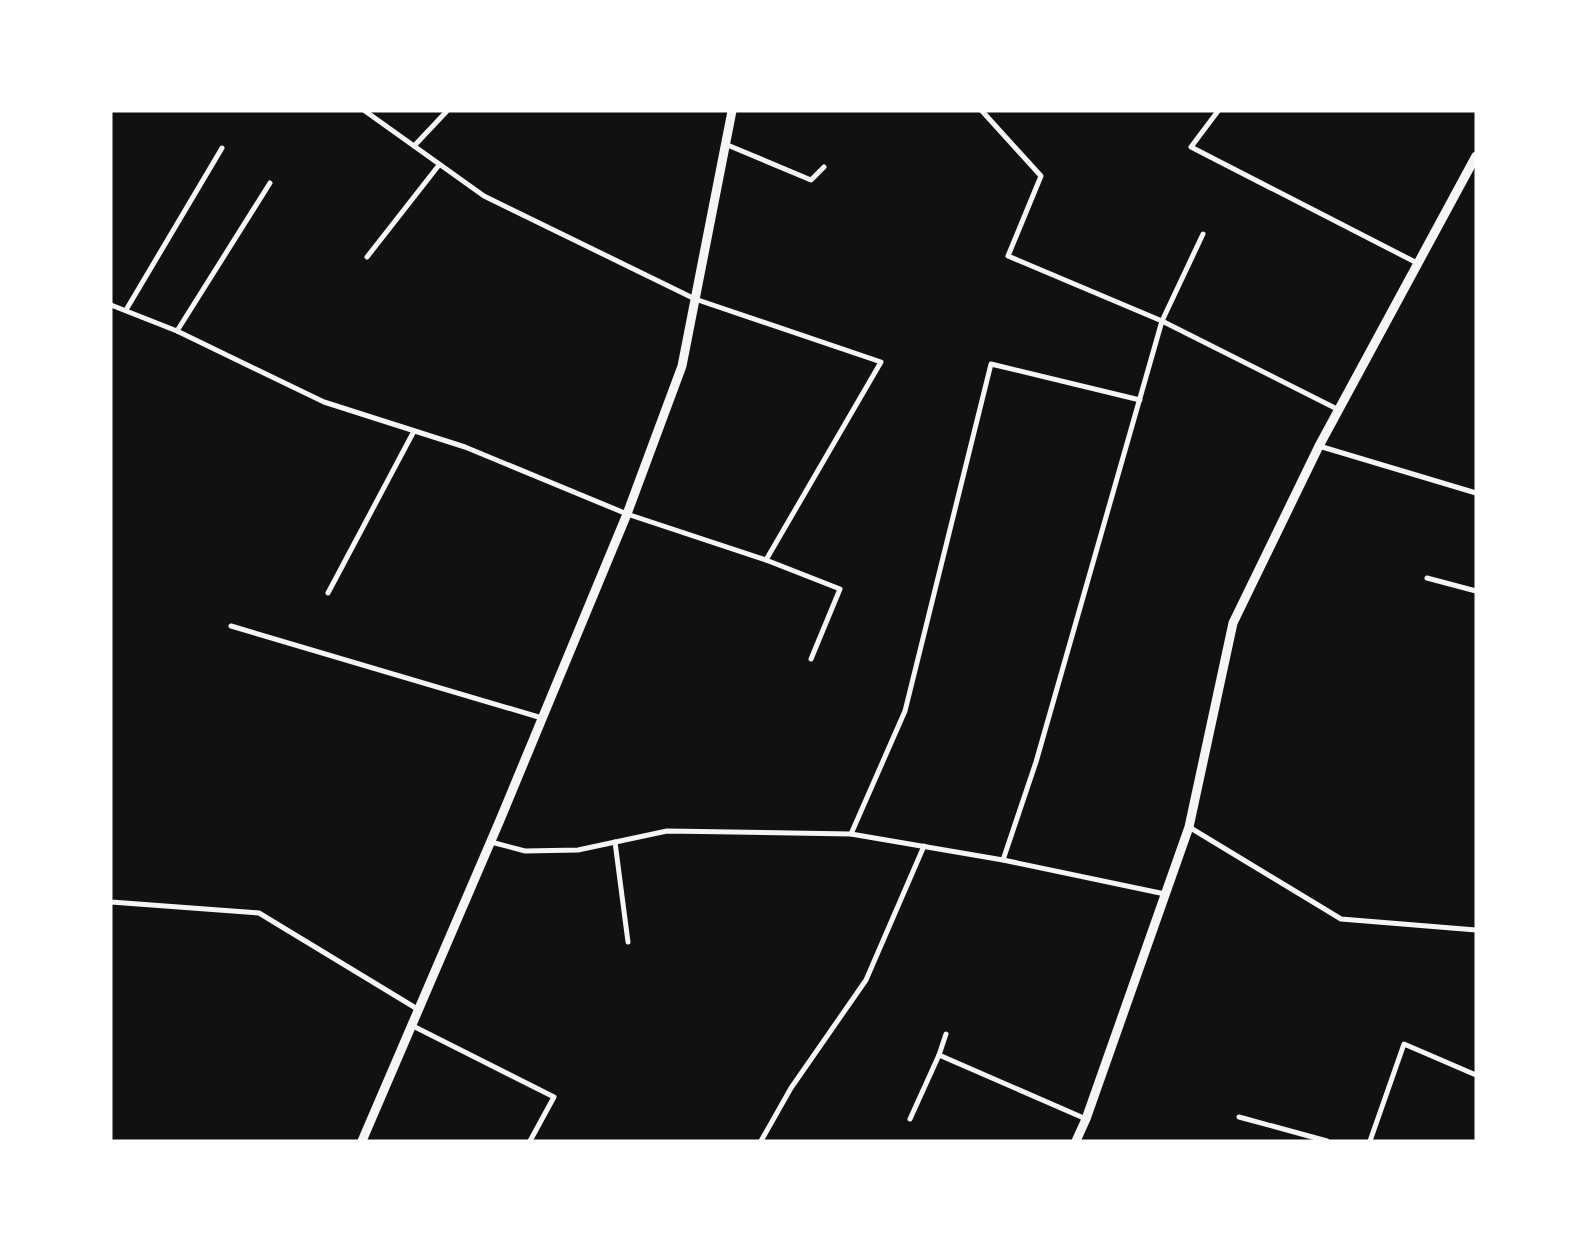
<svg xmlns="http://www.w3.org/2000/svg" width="1587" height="1252" viewBox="0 0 1587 1252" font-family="'Varela Round',sans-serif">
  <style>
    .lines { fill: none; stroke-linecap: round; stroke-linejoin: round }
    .minor { stroke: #f5f5f5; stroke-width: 5 }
    .tertiary { stroke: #f5f5f5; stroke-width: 9 }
  </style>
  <rect width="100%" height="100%" fill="#111"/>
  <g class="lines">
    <!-- minor -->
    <g class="minor">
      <polyline points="365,111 484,196 695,299 881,362 766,560"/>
      <polyline points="982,111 1041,176 1008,256 1162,321 1339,410"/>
      <polyline points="1218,111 1191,147 1419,264"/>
      <polyline points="725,144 811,180 824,167"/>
      <polyline points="414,146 447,111"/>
      <polyline points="367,257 439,165"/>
      <polyline points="111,305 177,331 324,402 465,447 627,514 766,560 840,589 811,659"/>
      <polyline points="126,310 222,148"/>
      <polyline points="177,331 270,183"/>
      <polyline points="1319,446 1476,493"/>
      <polyline points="1427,578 1476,591"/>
      <polyline points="328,593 414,431"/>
      <polyline points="231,626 542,718"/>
      <polyline points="1189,827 1341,919 1476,930"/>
      <polyline points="851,834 905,711 991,364 1140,400"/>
      <polyline points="491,842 525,851 578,850 667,831 851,834 1003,860 1165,894"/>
      <polyline points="615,842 628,942"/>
      <polyline points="1003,860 1036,762 1162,321 1203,234"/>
      <polyline points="111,902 259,913 419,1010"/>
      <polyline points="413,1026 554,1097 530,1141"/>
      <polyline points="939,1055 1086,1119"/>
      <polyline points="1239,1117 1327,1141"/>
      <polyline points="910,1119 939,1055 946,1034"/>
      <polyline points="761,1141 791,1088 866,980 924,846"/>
      <polyline points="1370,1141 1404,1044 1476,1075"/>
    </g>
    <!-- tertiary -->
    <g class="tertiary">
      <polyline points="362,1141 500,820 627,514 682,366 732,111"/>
      <polyline points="1076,1141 1086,1119 1189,827 1233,623 1319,446 1476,156"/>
    </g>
  </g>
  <!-- border -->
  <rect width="1587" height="1252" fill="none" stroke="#ffffff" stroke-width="225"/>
</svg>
